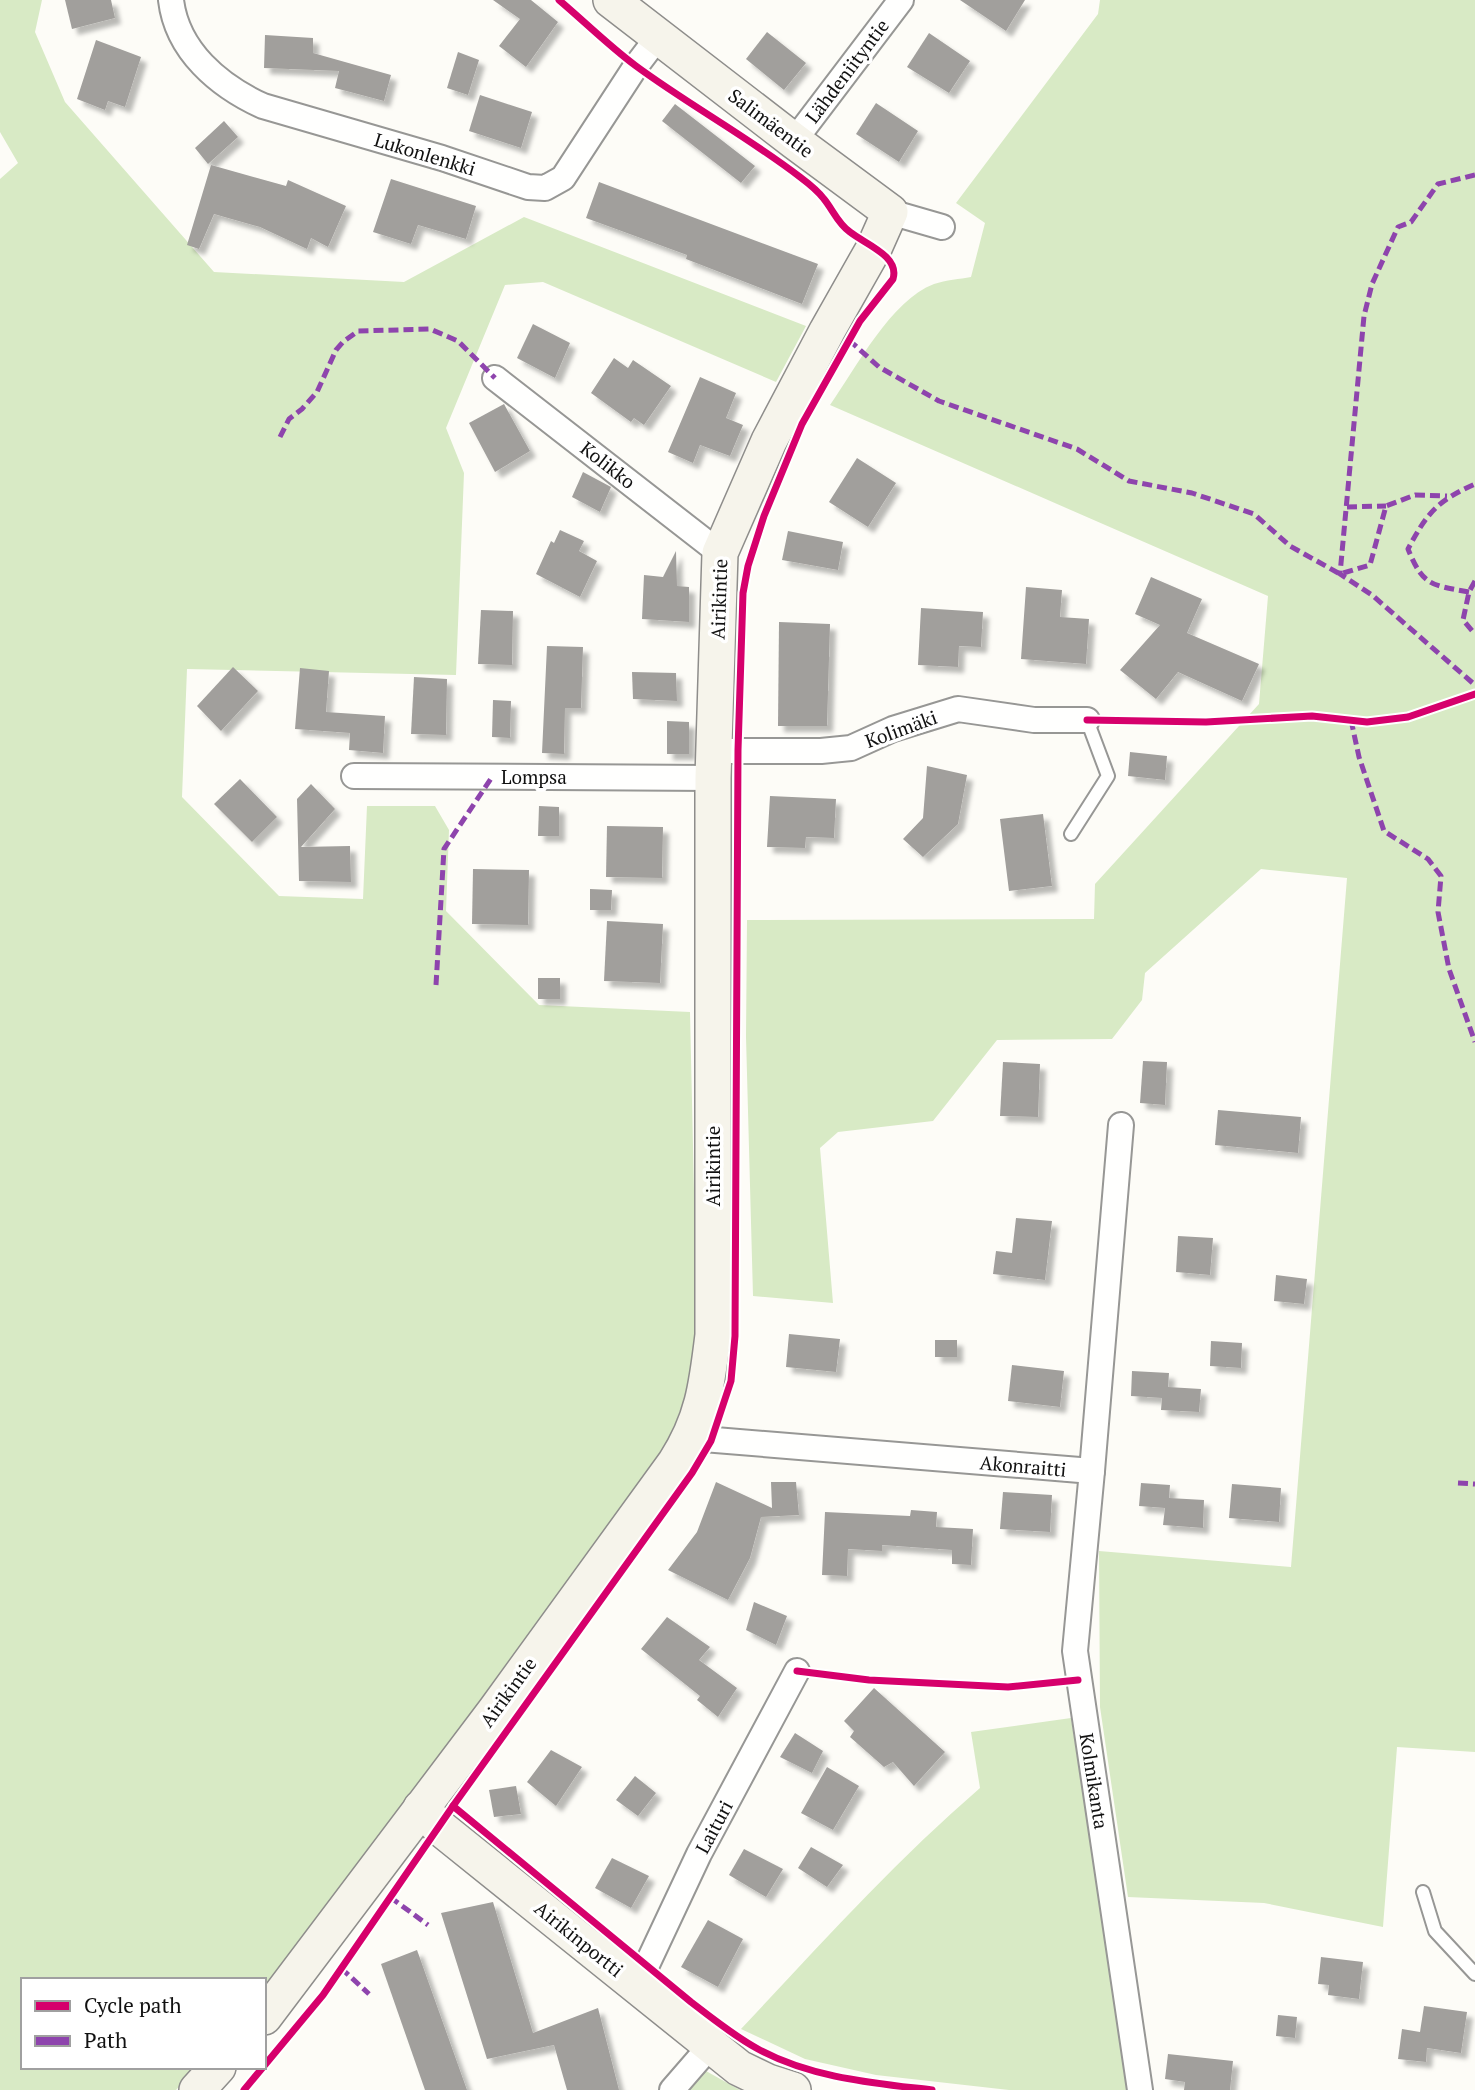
<svg xmlns="http://www.w3.org/2000/svg" width="1475" height="2090" viewBox="0 0 1475 2090" font-family="'PT Serif',serif">
  <style>
    .forest { fill: #d8eac5 }
    .building { fill: #a19f9c; filter: url(#shadow) }
    .lines { fill: none; stroke-linecap: round; stroke-linejoin: round }
    .lane-casing { stroke: #979795; stroke-width: 16 }
    .street-casing { stroke: #979795; stroke-width: 28 }
    .secondary-casing { stroke: #8e8d8b; stroke-width: 38 }
    .lane { stroke: #fffffe; stroke-width: 12 }
    .street { stroke: #fffffe; stroke-width: 24 }
    .secondary { stroke: #f6f4eb; stroke-width: 35 }
    .quiet { stroke: #8e44ad; stroke-width: 5; stroke-dasharray: 10 5; stroke-linecap: butt }
    .cycleway-casing { stroke: #fff; stroke-width: 11 }
    .cycleway { stroke: #d6006c; stroke-width: 7 }
    .labels { text-anchor: middle; stroke-width: 7; stroke-linejoin: round; paint-order: stroke }
    .street-label { font-size: 19px; fill: #111; stroke: #fff }
  </style>
  <defs>
    <filter id="shadow"><feDropShadow dx="6" dy="6" stdDeviation="2" flood-color="#0004"/></filter>
  </defs>
  <rect width="100%" height="100%" fill="#fdfcf7"/>
  <!-- forest -->
  <g class="forest">
    <polygon points="0,0 42,0 35,32 65,102 214,272 404,282 524,217 806,326 776,382 543,282 505,285 446,428 464,473 456,675 187,669 182,797 279,896 363,899 367,806 435,806 449,830 446,911 539,1005 690,1012 697,1325 689,1387 665,1450 580,1571 264,1990 264,1980 23,1980 23,2067 197,2067 176,2090 0,2090 0,179 18,163 0,132"/>
    <path d="M1100,0H1475V1752L1397,1747L1383,1927L1264,1903L1128,1897L1100,1707L1099,1551L1291,1567L1347,878L1261,869L1145,973L1142,1000L1112,1039L997,1040L933,1121L838,1132L820,1148L833,1303L753,1296L746,1037L747,920L1094,919L1095,884L1259,704L1268,596L830,405C856,368 891,300 934,284C946,280 960,279 971,277L985,223L956,203L1098,14Z"/>
    <path d="M1071,1718L1129,2090H1009L876,2075L805,2059L741,2029C818,1947 894,1862 980,1788L971,1732Z"/>
    <polygon points="706,2071 740,2090 690,2090"/>
  </g>
  <!-- building -->
  <g class="building">
    <polygon points="65,0 111,0 115,18 72,29"/>
    <polygon points="493,0 531,0 558,22 526,67 499,46 520,19"/>
    <polygon points="960,0 1025,0 1006,31"/>
    <polygon points="767,32 806,63 784,90 746,59"/>
    <polygon points="929,33 970,61 949,93 907,67"/>
    <polygon points="265,35 313,38 313,53 391,75 384,101 335,88 339,71 264,68"/>
    <polygon points="96,40 141,57 125,107 108,101 105,110 77,99"/>
    <polygon points="458,52 479,60 468,95 447,88"/>
    <polygon points="480,95 532,112 521,148 469,131"/>
    <polygon points="876,103 918,131 899,162 856,134"/>
    <polygon points="675,104 755,166 741,183 662,121"/>
    <polygon points="224,121 238,137 208,164 195,148"/>
    <polygon points="211,165 286,186 288,180 346,206 328,247 311,238 307,249 260,227 214,214 199,249 187,245"/>
    <polygon points="391,179 476,206 466,239 418,225 411,244 373,232"/>
    <polygon points="599,182 818,264 802,304 686,259 687,255 586,218"/>
    <polygon points="533,324 570,343 555,378 517,358"/>
    <polygon points="614,358 628,368 633,360 671,386 644,425 634,418 631,422 591,393"/>
    <polygon points="700,377 736,393 726,418 743,425 730,456 700,445 693,463 668,452"/>
    <polygon points="504,404 530,451 495,472 469,423"/>
    <polygon points="857,458 896,483 868,527 829,502"/>
    <polygon points="583,472 611,487 600,512 572,497"/>
    <polygon points="560,530 584,541 579,551 597,561 580,597 536,574 551,541 554,543"/>
    <polygon points="788,531 843,542 838,570 782,560"/>
    <polygon points="676,551 677,586 689,587 689,622 642,619 644,575 663,577"/>
    <polygon points="1151,577 1202,599 1187,633 1259,664 1242,701 1178,672 1156,699 1120,670 1160,625 1135,614"/>
    <polygon points="1026,587 1062,590 1060,617 1089,619 1086,664 1021,659"/>
    <polygon points="921,608 983,612 981,647 959,646 958,667 918,665"/>
    <polygon points="481,610 513,611 512,665 478,664"/>
    <polygon points="779,622 830,624 827,726 778,726"/>
    <polygon points="547,646 583,647 581,708 565,708 564,754 542,753"/>
    <polygon points="233,667 258,691 221,731 197,706"/>
    <polygon points="300,668 329,671 326,712 385,716 383,753 349,750 350,733 295,729"/>
    <polygon points="632,672 676,673 677,701 633,699"/>
    <polygon points="414,677 447,679 446,735 411,734"/>
    <polygon points="493,700 511,701 510,738 492,737"/>
    <polygon points="667,721 689,722 689,754 667,754"/>
    <polygon points="1130,752 1167,756 1165,780 1128,776"/>
    <polygon points="927,766 967,775 958,824 923,857 903,839 923,818"/>
    <polygon points="240,779 277,817 252,842 214,804"/>
    <polygon points="311,784 335,809 301,847 350,846 351,882 299,881 297,799"/>
    <polygon points="770,796 836,799 834,838 806,837 805,848 767,847"/>
    <polygon points="539,806 559,807 559,836 538,836"/>
    <polygon points="1043,814 1052,886 1009,891 1000,819"/>
    <polygon points="607,826 663,827 662,878 606,877"/>
    <polygon points="473,869 529,870 528,925 472,924"/>
    <polygon points="590,889 612,890 611,910 590,910"/>
    <polygon points="607,921 663,924 660,983 604,981"/>
    <rect x="538" y="978" width="22" height="21"/>
    <polygon points="1143,1061 1167,1062 1165,1105 1140,1103"/>
    <polygon points="1003,1062 1040,1064 1038,1117 1000,1116"/>
    <polygon points="1218,1110 1301,1117 1298,1153 1215,1145"/>
    <polygon points="1016,1218 1052,1221 1045,1280 993,1274 996,1251 1012,1253"/>
    <polygon points="1178,1236 1213,1238 1210,1275 1176,1272"/>
    <polygon points="1276,1275 1307,1279 1304,1304 1274,1301"/>
    <polygon points="789,1334 840,1339 836,1372 786,1367"/>
    <rect x="935" y="1340" width="22" height="17"/>
    <polygon points="1211,1341 1242,1343 1241,1368 1210,1366"/>
    <polygon points="1012,1365 1064,1371 1060,1407 1008,1401"/>
    <polygon points="1132,1371 1169,1373 1168,1387 1201,1389 1199,1412 1161,1410 1162,1398 1131,1396"/>
    <polygon points="716,1482 772,1508 771,1482 796,1482 799,1515 761,1517 750,1558 728,1600 668,1570 697,1532"/>
    <polygon points="1141,1483 1170,1485 1169,1498 1204,1500 1203,1528 1163,1525 1165,1508 1139,1506"/>
    <polygon points="1232,1484 1281,1488 1279,1522 1229,1518"/>
    <polygon points="1003,1492 1052,1495 1050,1532 1000,1529"/>
    <polygon points="911,1510 937,1512 936,1527 973,1529 971,1565 952,1564 952,1550 882,1545 882,1551 848,1549 847,1576 822,1575 825,1512 910,1516"/>
    <polygon points="754,1602 787,1616 776,1645 746,1630"/>
    <polygon points="667,1617 710,1647 699,1660 737,1688 718,1717 697,1700 700,1696 641,1649"/>
    <polygon points="874,1688 945,1752 914,1786 893,1762 884,1767 850,1737 854,1731 844,1721"/>
    <polygon points="795,1733 823,1751 812,1773 780,1757"/>
    <polygon points="551,1750 582,1767 556,1806 527,1782"/>
    <polygon points="827,1767 859,1786 833,1830 801,1813"/>
    <polygon points="635,1776 656,1793 638,1816 616,1800"/>
    <polygon points="516,1786 521,1814 494,1817 489,1790"/>
    <polygon points="811,1847 843,1865 827,1887 798,1868"/>
    <polygon points="744,1849 783,1869 766,1897 729,1875"/>
    <polygon points="612,1858 649,1876 631,1908 595,1888"/>
    <polygon points="493,1902 533,2033 598,2008 619,2090 567,2090 554,2045 487,2059 441,1913"/>
    <polygon points="708,1920 743,1939 718,1987 681,1967"/>
    <polygon points="417,1950 467,2090 425,2090 381,1964"/>
    <polygon points="1321,1957 1363,1962 1359,1999 1328,1995 1329,1985 1318,1984"/>
    <polygon points="1424,2006 1467,2012 1461,2053 1427,2048 1426,2062 1398,2059 1402,2029 1420,2032"/>
    <polygon points="1278,2015 1297,2017 1295,2038 1276,2036"/>
    <polygon points="1168,2054 1233,2061 1230,2090 1184,2090 1185,2082 1165,2079"/>
  </g>
  <g class="lines">
    <defs>
      <g id="lane">
        <polyline points="1071,834 1108,776 1087,720"/>
        <polyline points="1423,1892 1435,1931 1475,1974"/>
      </g>
      <g id="street">
        <path d="M171,0C177,51 219,86 263,106L442,158L528,187L545,188L563,178L636,66L658,37"/>
        <polyline points="794,141 901,0"/>
        <polyline points="890,212 942,227"/>
        <polyline points="495,378 720,553"/>
        <polyline points="714,751 821,751 851,748 893,729 958,709 1034,720 1087,720"/>
        <polyline points="354,776 713,778"/>
        <polyline points="691,1438 1092,1471 1121,1125"/>
        <polyline points="1092,1471 1075,1651 1140,2090"/>
        <polyline points="637,1986 699,1854 797,1671"/>
        <polyline points="672,2090 711,2045"/>
      </g>
      <g id="secondary">
        <polyline points="421,1808 439,1827 739,2068 768,2082 793,2090"/>
        <path d="M264,2017L495,1711L675,1463C703,1420 707,1385 713,1335V778L720,553L769,441L827,331L874,248L890,212L794,141L611,0"/>
        <polyline points="197,2090 218,2067"/>
      </g>
    </defs>
    <!-- lane casing -->
    <use href="#lane" class="lane-casing"/>
    <!-- street casing -->
    <use href="#street" class="street-casing"/>
    <!-- secondary casing -->
    <use href="#secondary" class="secondary-casing"/>
    <!-- lane -->
    <use href="#lane" class="lane"/>
    <!-- street -->
    <use href="#street" class="street"/>
    <!-- secondary -->
    <use href="#secondary" class="secondary"/>
    <!-- quiet -->
    <g class="quiet">
      <polyline points="1475,175 1438,184 1411,222 1398,227 1372,284 1364,316 1340,574 1372,595 1475,685"/>
      <polyline points="849,340 879,367 939,401 1077,449 1129,481 1192,493 1254,514 1290,546 1340,574 1370,565 1386,506 1415,495 1447,496"/>
      <polyline points="280,437 289,419 302,409 317,392 336,350 343,342 358,331 430,329 458,341 495,378"/>
      <polyline points="1347,507 1386,506"/>
      <polyline points="1475,581 1469,592 1463,620 1475,634"/>
      <path d="M1469,592C1431,585 1423,586 1408,549C1427,513 1437,501 1475,484"/>
      <polyline points="1351,720 1359,757 1384,831 1428,859 1441,876 1438,912 1449,969 1475,1042"/>
      <polyline points="436,985 444,849 492,777"/>
      <polyline points="1458,1483 1475,1484"/>
      <polyline points="390,1897 428,1925"/>
      <polyline points="341,1968 369,1994"/>
    </g>
    <defs>
      <g id="cycleway">
        <polyline points="1087,720 1206,722 1312,716 1367,722 1408,717 1475,694"/>
        <polyline points="797,1671 869,1680 1008,1687 1078,1680"/>
        <path d="M453,1806L691,2002C713,2019 734,2036 758,2049C811,2078 874,2083 932,2090"/>
        <path d="M244,2090L323,1995L453,1806L692,1473L711,1441L731,1381L735,1336L738,750L743,593L748,566L764,516L802,424L860,321L893,279C900,256 865,244 850,232C838,224 833,210 824,199C818,191 808,183 800,177C748,137 689,105 636,66C609,46 585,22 559,0"/>
      </g>
    </defs>
    <!-- cycleway casing -->
    <use href="#cycleway" class="cycleway-casing"/>
    <!-- cycleway -->
    <use href="#cycleway" class="cycleway"/>
  </g>
  <g class="labels">
    <!-- street labels -->
    <g class="street-label">
      <text transform="translate(847 71) rotate(-53)" y="7">Lähdeniityntie</text>
      <text transform="translate(771 123) rotate(37)" y="7">Salimäentie</text>
      <text transform="translate(425 154) rotate(17)" y="7">Lukonlenkki</text>
      <text transform="translate(608 465) rotate(38)" y="7">Kolikko</text>
      <text transform="translate(719 599) rotate(-88)" y="7">Airikintie</text>
      <text transform="translate(901 729) rotate(-20)" y="7">Kolimäki</text>
      <text x="534" y="784">Lompsa</text>
      <text transform="translate(713 1166) rotate(-90)" y="7">Airikintie</text>
      <text transform="translate(1023 1466) rotate(5)" y="7">Akonraitti</text>
      <text transform="translate(508 1692) rotate(-54)" y="7">Airikintie</text>
      <text transform="translate(1094 1781) rotate(81)" y="7">Kolmikanta</text>
      <text transform="translate(714 1827) rotate(-62)" y="7">Laituri</text>
      <text transform="translate(579 1939) rotate(39)" y="7">Airikinportti</text>
    </g>
  </g>
  <!-- legend -->
  <rect x="21" y="1978" width="245" height="91" fill="#ffffff" stroke="#a0a0a0" stroke-width="2"/>
  <rect x="35" y="2001" width="35" height="10" fill="#d6006c" stroke="#a0a0a0" stroke-width="2"/>
  <text x="84" y="2013" font-size="21" fill="#111111">Cycle path</text>
  <rect x="35" y="2036" width="35" height="10" fill="#8e44ad" stroke="#a0a0a0" stroke-width="2"/>
  <text x="84" y="2048" font-size="21" fill="#111111">Path</text>
</svg>
